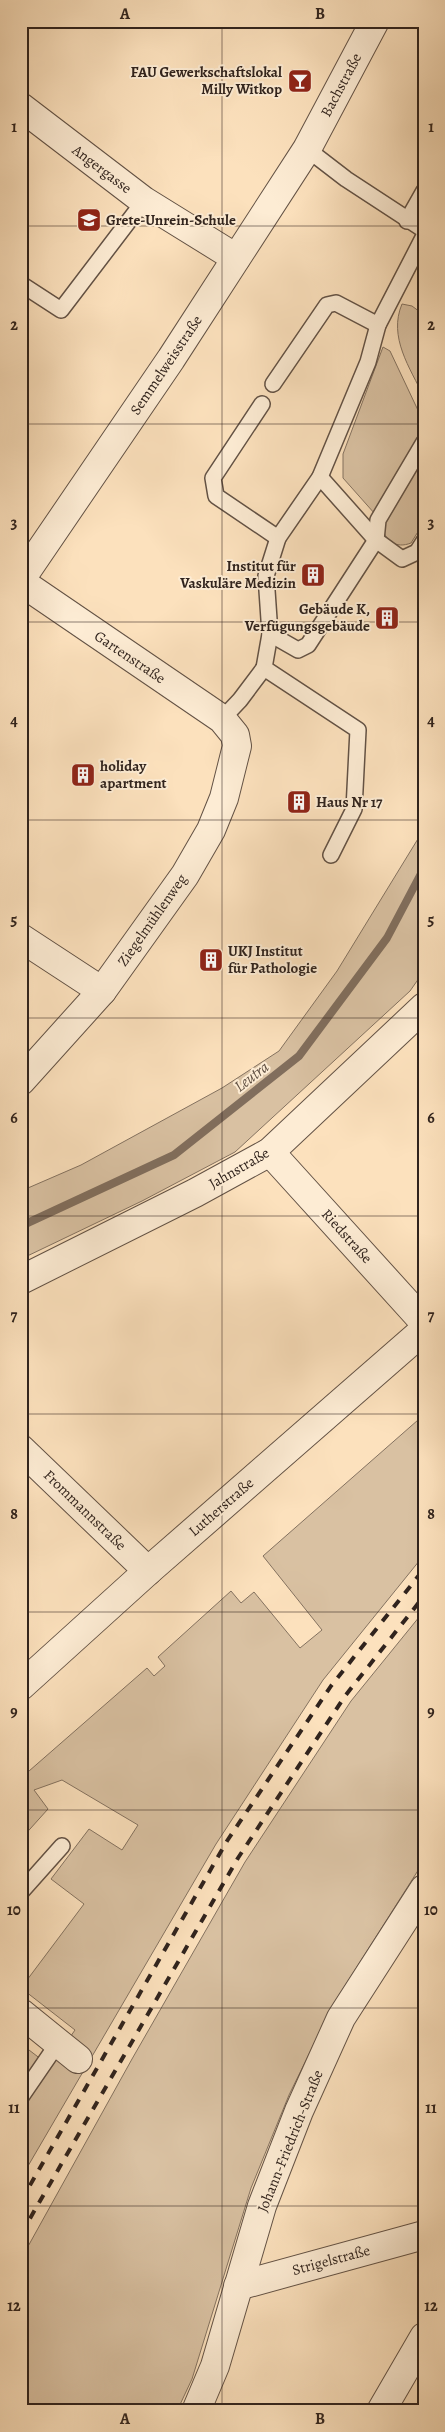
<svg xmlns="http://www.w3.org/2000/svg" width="445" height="2432" viewBox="0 0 445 2432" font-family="Alegreya,serif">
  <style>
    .green { fill: #d9c1a2; stroke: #847260 }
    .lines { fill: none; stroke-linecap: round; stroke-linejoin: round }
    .stream { stroke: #816e5d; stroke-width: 8 }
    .service-casing { stroke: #635245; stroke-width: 18 }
    .minor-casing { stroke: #635245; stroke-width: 30 }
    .tertiary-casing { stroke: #635245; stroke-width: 30 }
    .service { stroke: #fdecd4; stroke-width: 15 }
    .minor { stroke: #fdecd4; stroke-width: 28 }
    .tertiary { stroke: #fdecd4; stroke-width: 28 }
    .rail { stroke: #30231d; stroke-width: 4; stroke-dasharray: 9 9; stroke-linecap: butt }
    .grid { fill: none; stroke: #30231d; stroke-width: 1; stroke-opacity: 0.55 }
    .labels { text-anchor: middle; stroke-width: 4; stroke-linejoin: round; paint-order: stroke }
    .poi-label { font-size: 15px; font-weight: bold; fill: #30231d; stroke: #fdecd4; text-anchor: start }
    .street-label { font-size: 15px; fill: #30231d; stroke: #fdecd4 }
    .water-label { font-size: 16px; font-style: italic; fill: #5f4f42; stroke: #fdecd4 }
    .neatline { fill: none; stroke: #30231d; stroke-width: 2 }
    .grid-label { font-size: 16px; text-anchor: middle; font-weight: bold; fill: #30231d }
  </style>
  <rect width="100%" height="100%" fill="#fce1bd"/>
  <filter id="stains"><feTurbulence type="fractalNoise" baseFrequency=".004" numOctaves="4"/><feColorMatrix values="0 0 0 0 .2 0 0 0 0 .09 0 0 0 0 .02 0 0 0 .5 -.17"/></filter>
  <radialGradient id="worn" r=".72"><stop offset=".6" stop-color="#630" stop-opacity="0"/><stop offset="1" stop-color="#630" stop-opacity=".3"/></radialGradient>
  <!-- green -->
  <g class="green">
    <path d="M402,304L412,306L424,315V397C410,368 388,337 402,304Z"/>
    <polygon points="383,347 390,351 424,423 424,434 375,514 343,478 343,454"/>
    <path d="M424,455V522L411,543C396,549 384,541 382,525Z"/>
    <polygon points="424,829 424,971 410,991 235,1152 142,1201 21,1259 21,1191 81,1165 222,1088 279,1051 337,971"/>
    <polygon points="418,1420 422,1423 424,1421 424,1555 323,1680 216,1844 21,2178 21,2060 29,2050 50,2066 75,2030 21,1988 84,1904 51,1879 89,1829 122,1850 138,1825 62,1780 34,1790 48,1809 21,1839 21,1778 147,1668 154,1676 165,1666 158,1657 231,1591 241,1603 254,1592 300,1648 322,1630 263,1556"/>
    <polygon points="424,1611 424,1861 334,2003 289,2095 251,2188 192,2379 177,2411 21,2411 21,2259 132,2059 245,1862 351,1701"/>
  </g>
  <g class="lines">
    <!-- stream -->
    <polyline class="stream" points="21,1226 174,1155 299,1056 387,938 424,868"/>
    <defs>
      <g id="service">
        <polyline points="307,149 346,179 424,230"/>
        <polyline points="407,221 424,191"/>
        <polyline points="424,236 378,325 368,362 320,477 278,538 266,576 270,634 298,650 308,645 376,540 378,520 424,442"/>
        <polyline points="21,284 61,310 144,201"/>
        <polyline points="273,384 327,305 336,303 378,325"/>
        <polyline points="262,404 213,478 216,496 278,538"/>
        <polyline points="320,477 376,540 402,559 417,552 424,541"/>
        <polyline points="270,634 264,668 358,730 354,809 331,855"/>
        <polyline points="222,719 240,700 264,668"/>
        <polyline points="21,1892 62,1846"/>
        <polyline points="21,2097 58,2043"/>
      </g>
      <g id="minor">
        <polyline points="21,107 144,201 236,258"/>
        <polyline points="21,579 171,359 307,149 375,21"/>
        <polyline points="21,582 222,719 235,735 237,746 224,798 211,830 185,875 102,991 21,1081"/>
        <polyline points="21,938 102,991"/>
        <polyline points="270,1152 424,1322"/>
        <polyline points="21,1280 195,1193 270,1152 424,1007"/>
        <polyline points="21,1449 148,1571"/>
        <polyline points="21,2013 78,2059"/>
        <polyline points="238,2286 424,2235"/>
        <polyline points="196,2411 215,2366 262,2206 299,2111 341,2018 424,1889"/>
        <polyline points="381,2411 424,2337"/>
      </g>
      <polyline id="tertiary" points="21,1686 148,1571 424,1330"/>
    </defs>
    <!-- service casing -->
    <use href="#service" class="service-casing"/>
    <!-- minor casing -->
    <use href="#minor" class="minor-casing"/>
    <!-- tertiary casing -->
    <use href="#tertiary" class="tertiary-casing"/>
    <!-- service -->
    <use href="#service" class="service"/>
    <!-- minor -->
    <use href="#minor" class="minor"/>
    <!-- tertiary -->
    <use href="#tertiary" class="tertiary"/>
    <!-- rail -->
    <g class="rail">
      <polyline points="21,2201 227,1841 331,1686 424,1569"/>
      <polyline points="21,2234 238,1858 345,1696 424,1596"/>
    </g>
  </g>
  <!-- grid -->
  <path class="grid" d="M222,21V2411M21,226H424M21,424H424M21,622H424M21,820H424M21,1018H424M21,1216H424M21,1414H424M21,1612H424M21,1810H424M21,2008H424M21,2206H424"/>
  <!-- icons -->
  <defs>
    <symbol id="bar-square" viewBox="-11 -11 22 22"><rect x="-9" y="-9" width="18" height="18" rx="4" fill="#8f2418" stroke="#fdecd4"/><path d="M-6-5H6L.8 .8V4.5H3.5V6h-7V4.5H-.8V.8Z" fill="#fff"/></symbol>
    <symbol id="school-square" viewBox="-11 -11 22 22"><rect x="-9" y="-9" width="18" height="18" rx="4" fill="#8f2418" stroke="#fdecd4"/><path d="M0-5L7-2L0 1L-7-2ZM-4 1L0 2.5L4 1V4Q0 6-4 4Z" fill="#fff"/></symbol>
    <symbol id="building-square" viewBox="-11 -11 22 22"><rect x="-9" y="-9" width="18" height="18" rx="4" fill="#8f2418" stroke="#fdecd4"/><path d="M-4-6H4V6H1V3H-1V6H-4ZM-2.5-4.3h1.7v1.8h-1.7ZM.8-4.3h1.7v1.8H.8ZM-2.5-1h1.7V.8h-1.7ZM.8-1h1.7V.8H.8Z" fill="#fff"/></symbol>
  </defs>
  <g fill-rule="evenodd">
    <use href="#bar-square" x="286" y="67" width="28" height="28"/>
    <use href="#school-square" x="75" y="206" width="28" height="28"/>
    <use href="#building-square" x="299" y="561" width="28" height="28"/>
    <use href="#building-square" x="373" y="604" width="28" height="28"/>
    <use href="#building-square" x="69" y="761" width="28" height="28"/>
    <use href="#building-square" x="285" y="788" width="28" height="28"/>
    <use href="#building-square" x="197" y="946" width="28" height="28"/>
  </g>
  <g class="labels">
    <!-- poi labels -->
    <g class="poi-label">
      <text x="282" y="77" text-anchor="end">FAU Gewerkschaftslokal<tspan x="282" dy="17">Milly Witkop</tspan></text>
      <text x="106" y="225">Grete-Unrein-Schule</text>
      <text x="296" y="571" text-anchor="end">Institut für<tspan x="296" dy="17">Vaskuläre Medizin</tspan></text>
      <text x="370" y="614" text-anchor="end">Gebäude K,<tspan x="370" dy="17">Verfügungsgebäude</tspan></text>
      <text x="100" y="771">holiday<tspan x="100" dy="17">apartment</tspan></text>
      <text x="316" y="807">Haus Nr 17</text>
      <text x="228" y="956">UKJ Institut<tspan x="228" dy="17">für Pathologie</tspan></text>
    </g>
    <!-- street labels -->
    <g class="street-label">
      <text transform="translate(341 85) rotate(-62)" y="5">Bachstraße</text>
      <text transform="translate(102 169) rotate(37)" y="5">Angergasse</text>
      <text transform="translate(166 365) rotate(-56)" y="5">Semmelweisstraße</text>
      <text transform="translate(130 657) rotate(34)" y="5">Gartenstraße</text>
      <text transform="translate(152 920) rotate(-55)" y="5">Ziegelmühlenweg</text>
      <text transform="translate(239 1168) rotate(-30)" y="5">Jahnstraße</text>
      <text transform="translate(347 1236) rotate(48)" y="5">Riedstraße</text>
      <text transform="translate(221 1507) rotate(-41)" y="5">Lutherstraße</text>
      <text transform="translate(85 1510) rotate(44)" y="5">Frommannstraße</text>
      <text transform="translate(290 2141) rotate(-68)" y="5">Johann-Friedrich-Straße</text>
      <text transform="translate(331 2260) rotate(-15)" y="5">Strigelstraße</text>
    </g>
    <!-- water labels -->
    <g class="water-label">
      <text transform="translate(251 1076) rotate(-38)" y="6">Leutra</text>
    </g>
  </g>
  <!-- margin -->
  <rect width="445" height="2432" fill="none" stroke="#fce1bd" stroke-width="55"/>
  <rect x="28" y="28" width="390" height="2376" class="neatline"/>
  <g class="grid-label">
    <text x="125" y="19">A</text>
    <text x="320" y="19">B</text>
    <text x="14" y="132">1</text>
    <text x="431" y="132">1</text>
    <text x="14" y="330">2</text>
    <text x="431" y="330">2</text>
    <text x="14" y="528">3</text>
    <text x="431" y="528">3</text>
    <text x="14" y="726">4</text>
    <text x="431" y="726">4</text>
    <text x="14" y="925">5</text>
    <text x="431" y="925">5</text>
    <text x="14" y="1123">6</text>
    <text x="431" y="1123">6</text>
    <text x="14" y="1321">7</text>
    <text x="431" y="1321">7</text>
    <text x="14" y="1519">8</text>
    <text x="431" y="1519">8</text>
    <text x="14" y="1717">9</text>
    <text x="431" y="1717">9</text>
    <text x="14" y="1915">10</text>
    <text x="431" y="1915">10</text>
    <text x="14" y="2113">11</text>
    <text x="431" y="2113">11</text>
    <text x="14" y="2311">12</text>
    <text x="431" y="2311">12</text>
    <text x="125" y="2424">A</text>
    <text x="320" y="2424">B</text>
  </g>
  <rect width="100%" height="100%" filter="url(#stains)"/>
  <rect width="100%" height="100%" fill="url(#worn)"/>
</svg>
